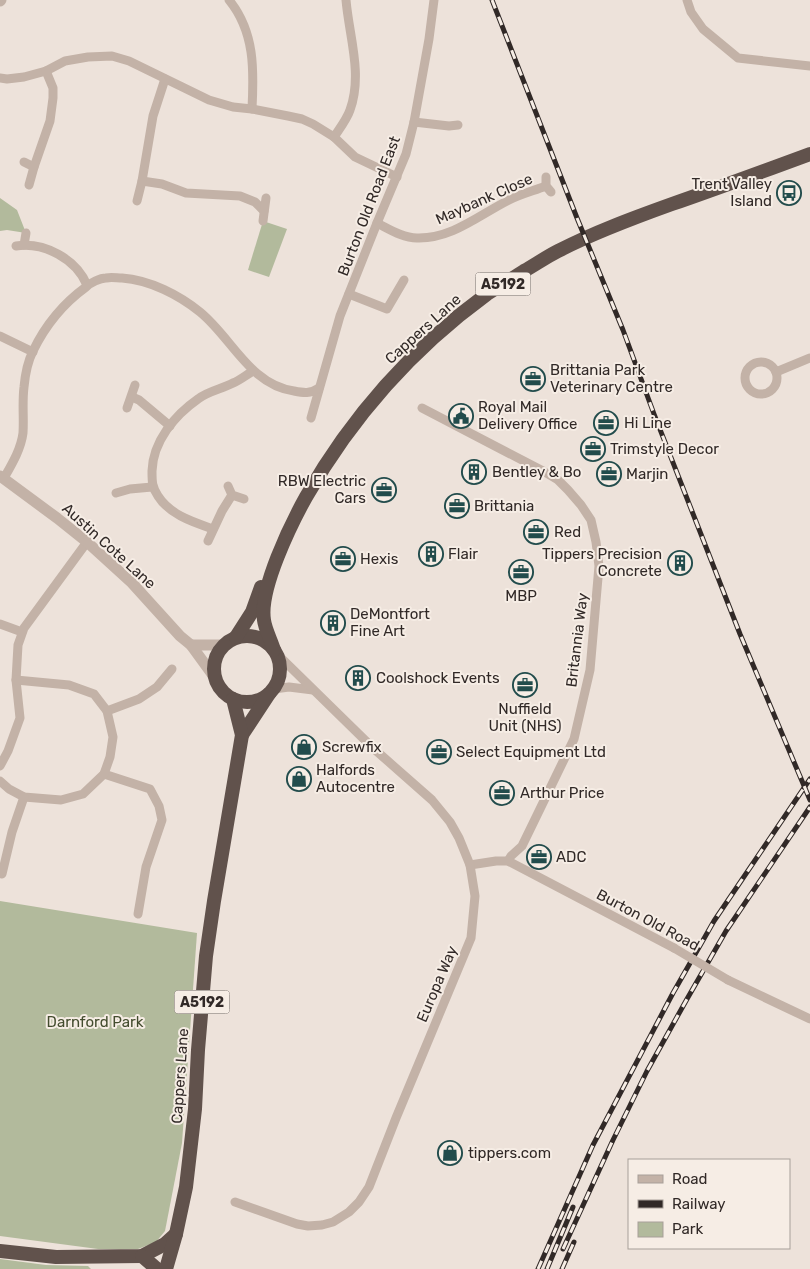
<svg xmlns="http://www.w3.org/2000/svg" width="810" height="1269" viewBox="0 0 810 1269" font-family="Rubik,sans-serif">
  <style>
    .green { fill: #b2ba9c }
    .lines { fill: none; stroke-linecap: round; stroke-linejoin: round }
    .minor { stroke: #c3b2a7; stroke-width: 9 }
    .tertiary { stroke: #c3b2a7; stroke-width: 11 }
    .trunk { stroke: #61524c; stroke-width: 14 }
    .rail-casing { stroke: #312927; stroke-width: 5 }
    .rail { stroke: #f6ede5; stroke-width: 3; stroke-dasharray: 9; stroke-linecap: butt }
    .minor-bridge { stroke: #c3b2a7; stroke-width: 9 }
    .labels { text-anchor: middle; stroke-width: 4; stroke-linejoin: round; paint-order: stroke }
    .shield { fill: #f6ede5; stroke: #6c6460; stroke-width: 1 }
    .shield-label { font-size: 14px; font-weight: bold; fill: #312927 }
    .poi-label { font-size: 15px; fill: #312927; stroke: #f6ede5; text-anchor: start }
    .street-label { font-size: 15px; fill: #312927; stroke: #f6ede5 }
    .park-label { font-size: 15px; fill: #434c2e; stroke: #f6ede5 }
  </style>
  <rect width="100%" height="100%" fill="#ede2da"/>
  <!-- green -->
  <g class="green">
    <polygon points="0,198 17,210 26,233 7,230 0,231"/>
    <polygon points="263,221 287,229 269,277 248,270"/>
    <polygon points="0,901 197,933 182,1143 165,1231 156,1242 138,1249 98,1249 0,1236"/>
    <polygon points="0,1259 46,1265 88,1266 91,1269 0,1269"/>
  </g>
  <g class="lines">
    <!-- minor -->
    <g class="minor">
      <path d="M229,0C255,32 254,70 252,109"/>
      <polyline points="687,0 691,12 703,29 738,58 810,66"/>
      <polyline points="0,78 7,79 24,77 46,71 65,61 88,57 112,56 129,61 209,100 233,107 252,109 288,116 302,119 313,124 334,137 355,157 397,177"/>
      <polyline points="414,122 449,126 458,125"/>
      <path d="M334,137C340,128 347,119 350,110C363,74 349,36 346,0"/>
      <polyline points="24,162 34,167"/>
      <polyline points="546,177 546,186 551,192"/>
      <polyline points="142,181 162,184 186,193 240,196 255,202 264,211"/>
      <polyline points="29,185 34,167 50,121 53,98 53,88 46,71"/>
      <polyline points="137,201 142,181 153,116 165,79"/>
      <polyline points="263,221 266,198"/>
      <path d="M377,223C389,229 403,238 417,238C452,239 479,215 509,200C521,194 533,191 546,186"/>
      <polyline points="24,245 26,233"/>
      <path d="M16,246C45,242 76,259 87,285"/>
      <polyline points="349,294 387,309 404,280"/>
      <polyline points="0,336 33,352"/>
      <circle cx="761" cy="378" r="16"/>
      <polyline points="776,372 810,358"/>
      <polyline points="132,397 139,400 170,426"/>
      <polyline points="127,408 135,385"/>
      <polyline points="422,408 543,471 558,480 568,490 581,505 591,520 596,542 599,566 590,670 574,739 522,846 511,856 508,861"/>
      <polyline points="311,418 340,316 377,223 406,154 414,122 429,39 434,0"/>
      <path d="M4,478C12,464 21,449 23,433C24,418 22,403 24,387C25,376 28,361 33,351C45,326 64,303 86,287C90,283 100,278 106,278C111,277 117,278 122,278C150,280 179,295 200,312C232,338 250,385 294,391C304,393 310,394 319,388"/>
      <polyline points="228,486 232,495 244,499"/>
      <polyline points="116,493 130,489 152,487"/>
      <path d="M213,529C193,522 170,515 158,496C152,487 152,482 152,471C153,441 175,415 198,399C208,391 222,389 233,383C240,380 246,375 253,371"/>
      <polyline points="208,541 222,511 232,495"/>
      <polyline points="0,624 22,632"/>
      <polyline points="274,689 289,687 313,690"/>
      <polyline points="107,711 139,699 157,687 172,669"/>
      <polyline points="0,766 8,751 20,718 16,680 18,645 24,628 87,542"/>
      <polyline points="104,774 150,789 159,806 162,820 146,867 138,914"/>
      <polyline points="0,781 9,789 24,797 61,800 83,794 104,774 110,757 113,737 107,711 94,694 69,685 16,680"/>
      <polyline points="470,865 496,861 508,861 674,948"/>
      <polyline points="2,874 12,832 24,797"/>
      <polyline points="728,980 810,1019"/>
      <polyline points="235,1202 297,1224 308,1226 322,1225 333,1222 349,1212 359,1202 369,1187 396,1118 471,938 475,896 470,865 459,838 450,822 432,800 373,748 276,653"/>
    </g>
    <!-- tertiary -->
    <g class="tertiary">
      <polyline points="0,1 1,0"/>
      <polyline points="0,476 57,518 87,542 132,583 180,636 191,645 215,678"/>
      <polyline points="191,645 223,645"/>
    </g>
    <!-- trunk -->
    <g class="trunk">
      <circle cx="247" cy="669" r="33"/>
      <polyline points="236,637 252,612 261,587"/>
      <path d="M274,650C271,640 265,629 264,620C259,589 291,524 306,497C351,418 413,348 487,294C499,286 512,279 524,271C535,265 546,257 558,251C595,232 633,218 672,204C718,188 764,171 810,154"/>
      <polyline points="242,735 269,694"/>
      <polyline points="0,1251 56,1257 142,1256 165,1244 176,1234"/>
      <polyline points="142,1256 157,1269"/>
      <polyline points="166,1269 176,1234 186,1187 195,1109 198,1050 206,956 214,901 242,735 233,699"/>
    </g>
    <defs>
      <g id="rail">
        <polyline points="492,0 577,218 623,330 654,414 740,634 810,800"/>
        <polyline points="563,1249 613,1140 647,1071 687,999 726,931 810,807"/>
        <polyline points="538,1269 593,1145 673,993 714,921 810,779"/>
        <polyline points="547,1269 573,1207"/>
        <polyline points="562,1269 574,1242"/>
      </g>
    </defs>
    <!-- rail casing -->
    <use href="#rail" class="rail-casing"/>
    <!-- rail -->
    <use href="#rail" class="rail"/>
    <!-- minor-bridge -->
    <polyline class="minor-bridge" points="674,948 728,980"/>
  </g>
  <!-- icons -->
  <defs>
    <symbol id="bus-ring" viewBox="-11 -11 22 22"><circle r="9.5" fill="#f6ede5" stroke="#224c4c" stroke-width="1.5"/><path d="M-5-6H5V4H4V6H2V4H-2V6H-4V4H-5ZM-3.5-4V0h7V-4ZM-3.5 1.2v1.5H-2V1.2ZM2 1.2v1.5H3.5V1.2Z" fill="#224c4c"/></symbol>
    <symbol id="office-ring" viewBox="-11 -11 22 22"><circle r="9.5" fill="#f6ede5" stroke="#224c4c" stroke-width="1.5"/><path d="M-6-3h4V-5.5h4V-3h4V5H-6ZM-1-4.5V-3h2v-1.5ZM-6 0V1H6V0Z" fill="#224c4c"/></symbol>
    <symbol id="civic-ring" viewBox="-11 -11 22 22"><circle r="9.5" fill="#f6ede5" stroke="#224c4c" stroke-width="1.5"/><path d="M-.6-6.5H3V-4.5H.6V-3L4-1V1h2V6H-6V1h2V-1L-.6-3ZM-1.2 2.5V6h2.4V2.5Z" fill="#224c4c"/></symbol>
    <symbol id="building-ring" viewBox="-11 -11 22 22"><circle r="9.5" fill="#f6ede5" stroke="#224c4c" stroke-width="1.5"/><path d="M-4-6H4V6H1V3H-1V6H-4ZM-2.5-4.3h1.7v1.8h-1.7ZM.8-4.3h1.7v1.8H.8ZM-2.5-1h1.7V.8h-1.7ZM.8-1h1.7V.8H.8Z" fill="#224c4c"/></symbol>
    <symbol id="shop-ring" viewBox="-11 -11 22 22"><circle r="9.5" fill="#f6ede5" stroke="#224c4c" stroke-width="1.5"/><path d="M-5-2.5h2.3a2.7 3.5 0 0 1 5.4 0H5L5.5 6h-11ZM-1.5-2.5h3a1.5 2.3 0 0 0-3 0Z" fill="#224c4c"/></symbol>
  </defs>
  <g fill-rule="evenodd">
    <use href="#bus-ring" x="775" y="179" width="28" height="28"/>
    <use href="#office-ring" x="519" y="365" width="28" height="28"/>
    <use href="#civic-ring" x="447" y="402" width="28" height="28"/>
    <use href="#office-ring" x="592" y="409" width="28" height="28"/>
    <use href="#office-ring" x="579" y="435" width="28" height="28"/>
    <use href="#building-ring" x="460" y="458" width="28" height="28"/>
    <use href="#office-ring" x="595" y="460" width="28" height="28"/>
    <use href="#office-ring" x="370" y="476" width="28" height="28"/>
    <use href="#office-ring" x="443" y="492" width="28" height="28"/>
    <use href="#office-ring" x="522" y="518" width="28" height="28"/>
    <use href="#building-ring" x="417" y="540" width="28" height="28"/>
    <use href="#office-ring" x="329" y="545" width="28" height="28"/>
    <use href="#building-ring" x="666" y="549" width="28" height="28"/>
    <use href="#office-ring" x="507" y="558" width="28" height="28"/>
    <use href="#building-ring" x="319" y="609" width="28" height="28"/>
    <use href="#building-ring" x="344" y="664" width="28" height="28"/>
    <use href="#office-ring" x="511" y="671" width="28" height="28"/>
    <use href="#shop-ring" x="290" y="733" width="28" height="28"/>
    <use href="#office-ring" x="425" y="738" width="28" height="28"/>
    <use href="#shop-ring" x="285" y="765" width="28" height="28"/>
    <use href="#office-ring" x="488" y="779" width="28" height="28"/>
    <use href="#office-ring" x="525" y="843" width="28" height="28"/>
    <use href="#shop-ring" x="436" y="1139" width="28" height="28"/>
  </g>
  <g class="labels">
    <!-- shield labels -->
    <g class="shield">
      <rect x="475.5" y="272.5" width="55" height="23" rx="4"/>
      <rect x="174.5" y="990.5" width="55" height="23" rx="4"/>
    </g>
    <g class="shield-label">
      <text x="503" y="289">A5192</text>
      <text x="202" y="1007">A5192</text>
    </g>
    <!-- poi labels -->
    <g class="poi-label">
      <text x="772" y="189" text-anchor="end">Trent Valley<tspan x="772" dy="17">Island</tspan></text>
      <text x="550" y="375">Brittania Park<tspan x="550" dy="17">Veterinary Centre</tspan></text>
      <text x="478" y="412">Royal Mail<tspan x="478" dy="17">Delivery Office</tspan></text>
      <text x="624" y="428">Hi Line</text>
      <text x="610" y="454">Trimstyle Decor</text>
      <text x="492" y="477">Bentley &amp; Bo</text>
      <text x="626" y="479">Marjin</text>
      <text x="366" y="486" text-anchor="end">RBW Electric<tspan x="366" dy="17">Cars</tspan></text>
      <text x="474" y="511">Brittania</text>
      <text x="554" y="537">Red</text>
      <text x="448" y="559">Flair</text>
      <text x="662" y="559" text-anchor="end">Tippers Precision<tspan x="662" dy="17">Concrete</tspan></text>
      <text x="360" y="564">Hexis</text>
      <text x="521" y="601" text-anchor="middle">MBP</text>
      <text x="350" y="619">DeMontfort<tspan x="350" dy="17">Fine Art</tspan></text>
      <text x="376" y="683">Coolshock Events</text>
      <text x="525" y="714" text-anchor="middle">Nuffield<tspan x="525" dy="17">Unit (NHS)</tspan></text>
      <text x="322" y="752">Screwfix</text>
      <text x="456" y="757">Select Equipment Ltd</text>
      <text x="316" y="775">Halfords<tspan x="316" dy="17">Autocentre</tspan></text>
      <text x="520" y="798">Arthur Price</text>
      <text x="556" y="862">ADC</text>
      <text x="468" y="1158">tippers.com</text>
    </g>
    <!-- street labels -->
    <g class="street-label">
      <text transform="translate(484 199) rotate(-24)" y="5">Maybank Close</text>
      <text transform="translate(369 206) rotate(-69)" y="5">Burton Old Road East</text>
      <text transform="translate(423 329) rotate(-42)" y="5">Cappers Lane</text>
      <text transform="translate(109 546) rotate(42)" y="5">Austin Cote Lane</text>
      <text transform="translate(577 640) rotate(-83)" y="5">Britannia Way</text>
      <text transform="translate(648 920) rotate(28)" y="5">Burton Old Road</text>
      <text transform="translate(437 984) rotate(-67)" y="5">Europa Way</text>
      <text transform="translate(180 1076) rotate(-86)" y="5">Cappers Lane</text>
    </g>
    <!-- park labels -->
    <g class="park-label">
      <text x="95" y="1027">Darnford Park</text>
    </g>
  </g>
  <!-- legend -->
  <rect x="628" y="1159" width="162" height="90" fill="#f6ede5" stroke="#a79f99"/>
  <rect x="638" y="1175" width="25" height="8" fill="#c3b2a7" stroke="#a79f99"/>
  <text x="672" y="1184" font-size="15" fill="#312927">Road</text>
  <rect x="638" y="1200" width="25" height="8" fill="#312927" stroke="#a79f99"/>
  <text x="672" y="1209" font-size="15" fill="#312927">Railway</text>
  <rect x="638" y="1222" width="25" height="15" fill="#b2ba9c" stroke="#a79f99"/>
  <text x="672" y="1234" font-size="15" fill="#312927">Park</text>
</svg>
